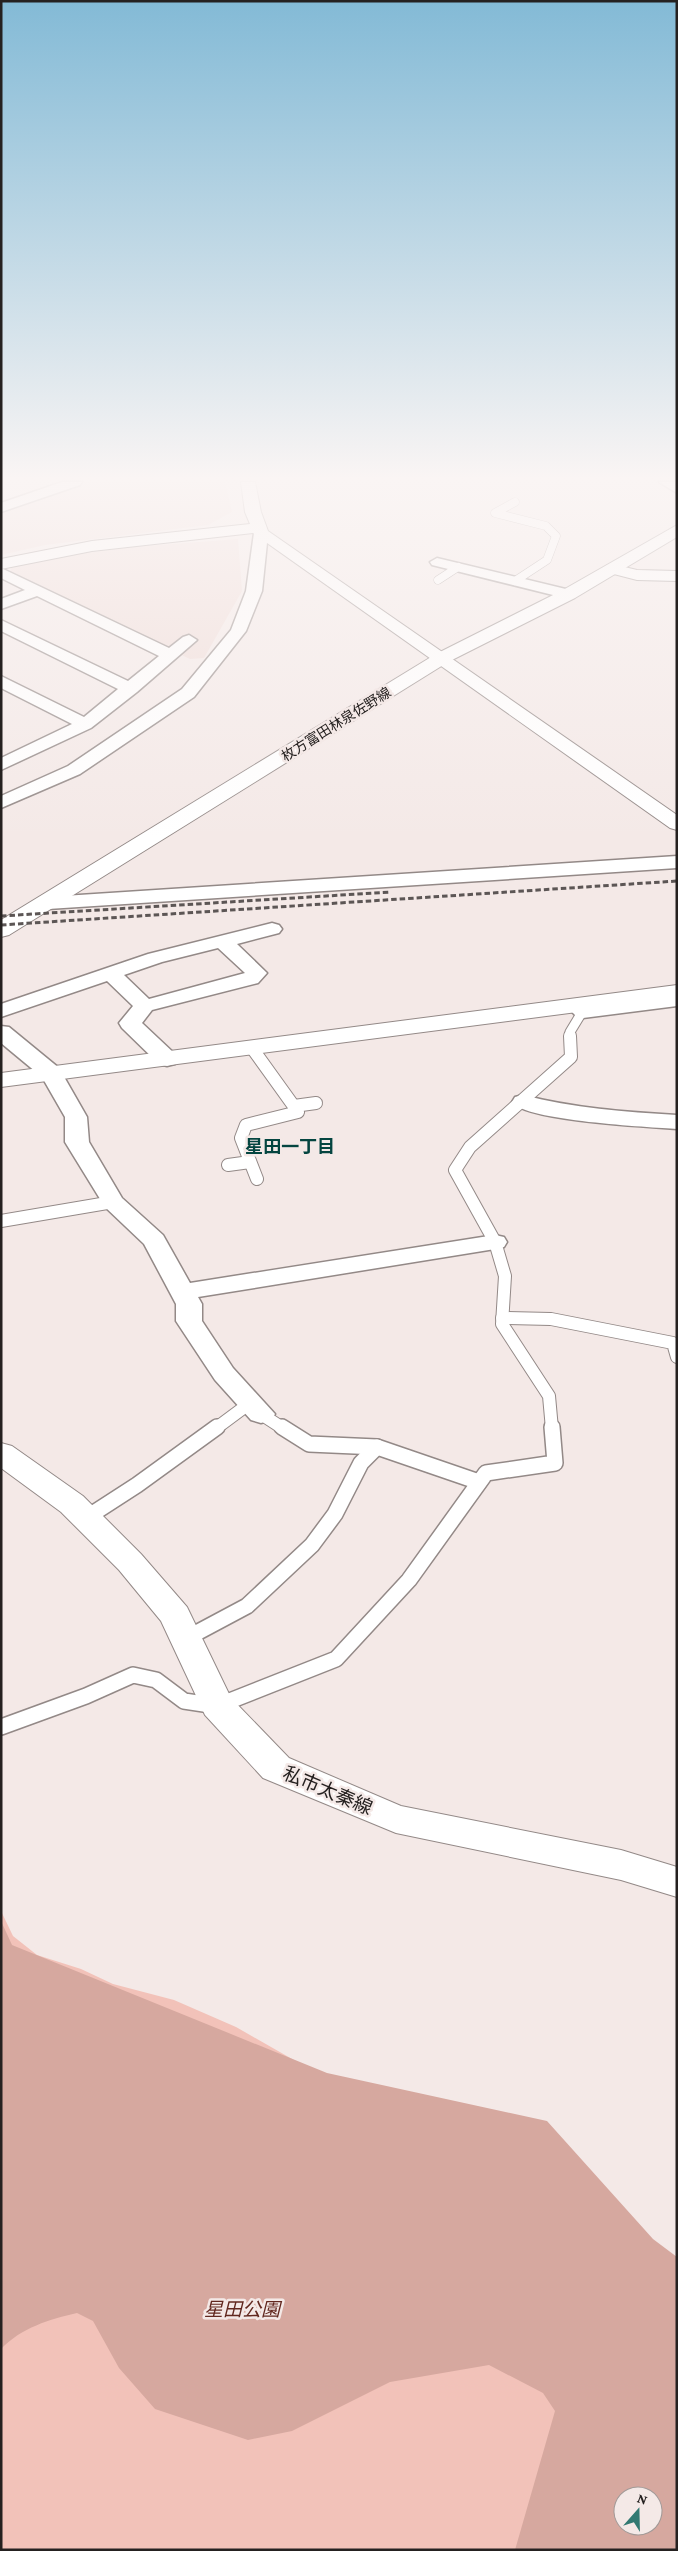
<svg xmlns="http://www.w3.org/2000/svg" width="678" height="2551" viewBox="0 0 678 2551" font-family="'Crimson Pro','Noto Sans JP',serif">
  <style>
    .built { fill: #efdbd7 }
    .green { fill: #f2c2b9; fill-rule: evenodd }
    .forest { fill: #d6a89f; fill-rule: evenodd }
    .lines { fill: none; stroke-linecap: round; stroke-linejoin: round }
    .service-far3-casing { stroke: #938987; stroke-width: 9 }
    .service-far2-casing { stroke: #938987; stroke-width: 11 }
    .service-far1-casing { stroke: #938987; stroke-width: 14 }
    .service-casing { stroke: #938987; stroke-width: 18 }
    .minor-casing { stroke: #938987; stroke-width: 3 }
    .tertiary-casing { stroke: #938987; stroke-width: 2 }
    .secondary-casing { stroke: #938987; stroke-width: 2 }
    .primary-casing { stroke: #938987; stroke-width: 2 }
    .service-far3 { stroke: #fff; stroke-width: 8 }
    .service-far2 { stroke: #fff; stroke-width: 9 }
    .service-far1 { stroke: #fff; stroke-width: 12 }
    .service { stroke: #fff; stroke-width: 15 }
    .minor { fill: #fff; fill-rule: evenodd }
    .tertiary { fill: #fff; fill-rule: evenodd }
    .secondary { fill: #fff; fill-rule: evenodd }
    .primary { fill: #fff; fill-rule: evenodd }
    .rail { stroke: #5c5655; stroke-width: 3; stroke-dasharray: 5.5 3; stroke-linecap: butt }
    .labels { text-anchor: middle; stroke-width: 5; stroke-linejoin: round; paint-order: stroke }
    .far-street-label { font-size: 14px; fill: #252120; stroke: #f4e9e7 }
    .neighbourhood-label { font-size: 18px; font-weight: bold; fill: #044540; stroke: #f4e9e7 }
    .near-street-label { font-size: 19px; fill: #252120; stroke: #f4e9e7 }
    .near-park-label { font-size: 19px; font-style: italic; fill: #62281f; stroke: #f4e9e7 }
  </style>
  <rect width="100%" height="100%" fill="#f4e9e7"/>
  <!-- built -->
  <g class="built">
    <polygon points="77,482 225,482 232,512 208,525 45,545 1,555 1,509"/>
    <polygon points="238,539 242,591 204,658 190,659 10,574 11,568 70,555 133,547"/>
  </g>
  <!-- green -->
  <path class="green" d="M1,1911L13,1936L37,1955L81,1969L113,1984L174,2000L236,2027L327,2079L522,2129L677,2550H1ZM623,2496H653V2526H623Z"/>
  <!-- forest -->
  <path class="forest" d="M1,1921L12,1945L327,2073L547,2121L653,2239L677,2257V2550H515L555,2411L543,2393L489,2365L390,2382L292,2431L248,2440L155,2409L119,2368L93,2321L77,2313C50,2319 21,2328 1,2349ZM623,2496H653V2526H623Z"/>
  <g class="lines">
    <defs>
      <g id="service-far3">
        <polyline points="515,502 495,513 546,526 556,536 547,560 515,581"/>
        <polyline points="438,580 458,567"/>
      </g>
      <polyline id="service-far2" points="570,1037 570,1032 587,1004"/>
      <g id="service-far1">
        <polyline points="252,1048 298,1112 246,1125 241,1138 257,1179"/>
        <polyline points="294,1106 316,1103"/>
        <polyline points="228,1165 250,1162"/>
        <polyline points="1,1221 113,1202"/>
        <polyline points="502,1318 551,1319 673,1343 677,1357"/>
        <polyline points="261,1414 284,1429"/>
        <polyline points="215,1429 250,1403"/>
        <polyline points="552,1429 549,1396 502,1324 505,1276 495,1242 455,1170 470,1147 571,1057 570,1036"/>
      </g>
      <g id="service">
        <polyline points="282,1427 309,1444 377,1447 479,1482"/>
        <polyline points="86,1518 137,1485 217,1427"/>
        <polyline points="187,1638 247,1606 312,1545 335,1514 361,1463 377,1447"/>
        <polyline points="1,1727 86,1696 133,1675 156,1680 184,1701 217,1706 336,1659 409,1580 486,1473 555,1463 552,1427"/>
      </g>
      <g id="minor">
        <polygon points="62,482 82,482 80,485 1,512 1,503"/>
        <polygon points="659,482 675,482 677,493"/>
        <polygon points="261,529 268,533 262,591 246,631 194,697 80,774 1,808 1,796 68,766 182,689 231,630 246,591 254,533"/>
        <polygon points="437,558 574,591 577,594 569,599 432,565 430,562"/>
        <polygon points="1,568 169,648 183,637 189,635 197,640 137,692 91,728 1,770 1,758 72,724 1,688 1,676 84,717 118,689 1,631 1,620 128,681 159,656 37,596 1,609 1,599 25,590 1,578"/>
        <polygon points="677,856 677,868 48,909 41,907 38,903 41,899 48,897"/>
        <path d="M272,923L279,925L282,929L279,933L237,944L267,973L258,983L152,1010L142,1023L175,1054L178,1059L175,1064L167,1066L159,1064L122,1028L119,1023L133,1006L107,981L1,1017V1004L148,954ZM218,948L245,973L149,999L124,975L162,962Z"/>
        <polygon points="677,994 677,1006 583,1018 576,1016 572,1012 576,1008 583,1006"/>
        <polygon points="1,1026 9,1027 59,1068 87,1117 89,1142 122,1198 163,1235 190,1283 495,1235 504,1237 507,1242 504,1247 495,1249 198,1297 202,1304 202,1321 233,1368 275,1414 271,1420 261,1423 251,1420 215,1380 176,1321 176,1304 144,1244 105,1207 65,1142 65,1117 42,1077 1,1043"/>
        <path d="M523,1095C573,1108 625,1112 677,1115V1129C649,1127 525,1121 512,1102L515,1097Z"/>
      </g>
      <g id="tertiary">
        <polygon points="241,482 255,482 261,512 268,531 677,815 677,830 670,828 253,533 92,551 1,569 1,559 92,541 250,524 245,512"/>
        <polygon points="677,985 677,999 1,1087 1,1073"/>
      </g>
      <g id="secondary">
        <polygon points="612,564 637,570 677,571 677,581 637,580 606,572 604,569 606,566"/>
        <polygon points="1,1443 12,1446 83,1496 141,1554 187,1607 231,1698 289,1758 401,1806 621,1850 677,1867 677,1897 621,1880 396,1833 263,1778 205,1715 161,1621 119,1570 61,1512 1,1468"/>
      </g>
      <polygon id="primary" points="677,525 677,537 575,598 448,662 9,935 1,937 1,920 436,654 563,590"/>
    </defs>
    <!-- service-far3 casing -->
    <use href="#service-far3" class="service-far3-casing"/>
    <!-- service-far2 casing -->
    <use href="#service-far2" class="service-far2-casing"/>
    <!-- service-far1 casing -->
    <use href="#service-far1" class="service-far1-casing"/>
    <!-- service casing -->
    <use href="#service" class="service-casing"/>
    <!-- minor casing -->
    <use href="#minor" class="minor-casing"/>
    <!-- tertiary casing -->
    <use href="#tertiary" class="tertiary-casing"/>
    <!-- secondary casing -->
    <use href="#secondary" class="secondary-casing"/>
    <!-- primary casing -->
    <use href="#primary" class="primary-casing"/>
    <!-- service-far3 -->
    <use href="#service-far3" class="service-far3"/>
    <!-- service-far2 -->
    <use href="#service-far2" class="service-far2"/>
    <!-- service-far1 -->
    <use href="#service-far1" class="service-far1"/>
    <!-- service -->
    <use href="#service" class="service"/>
    <!-- minor -->
    <use href="#minor" class="minor"/>
    <!-- tertiary -->
    <use href="#tertiary" class="tertiary"/>
    <!-- secondary -->
    <use href="#secondary" class="secondary"/>
    <!-- primary -->
    <use href="#primary" class="primary"/>
    <!-- rail -->
    <g class="rail">
      <polyline points="1,916 391,892"/>
      <polyline points="1,925 677,881"/>
    </g>
  </g>
  <!-- sky -->
  <linearGradient id="sky" x2="0" y2="1"><stop stop-color="#83bad6"/><stop offset="0.57" stop-color="#faf5f4"/><stop offset="1" stop-color="#faf5f4" stop-opacity="0"/></linearGradient>
  <rect width="678" height="839" fill="url(#sky)"/>
  <g class="labels">
    <!-- far-street labels -->
    <g class="far-street-label">
      <text transform="translate(336 724) rotate(-32)" y="5">枚方富田林泉佐野線</text>
    </g>
    <!-- neighbourhood labels -->
    <g class="neighbourhood-label">
      <text x="290" y="1153">星田一丁目</text>
    </g>
    <!-- near-street labels -->
    <g class="near-street-label">
      <text transform="translate(328 1790) rotate(23)" y="7">私市太秦線</text>
    </g>
    <!-- near-park labels -->
    <g class="near-park-label">
      <text x="242" y="2316">星田公園</text>
    </g>
  </g>
  <!-- border -->
  <rect width="678" height="2551" fill="none" stroke="#252120" stroke-width="5"/>
  <!-- north arrow -->
  <g transform="translate(638 2511) rotate(20)"><circle r="24" fill="#f4e9e7" stroke="#a19997"/>
  <path d="M0-4L9 19L0 12L-9 19Z" fill="#327972"/>
  <text y="-8" font-size="14" font-weight="bold" text-anchor="middle" fill="#252120">N</text>
  </g>
</svg>
